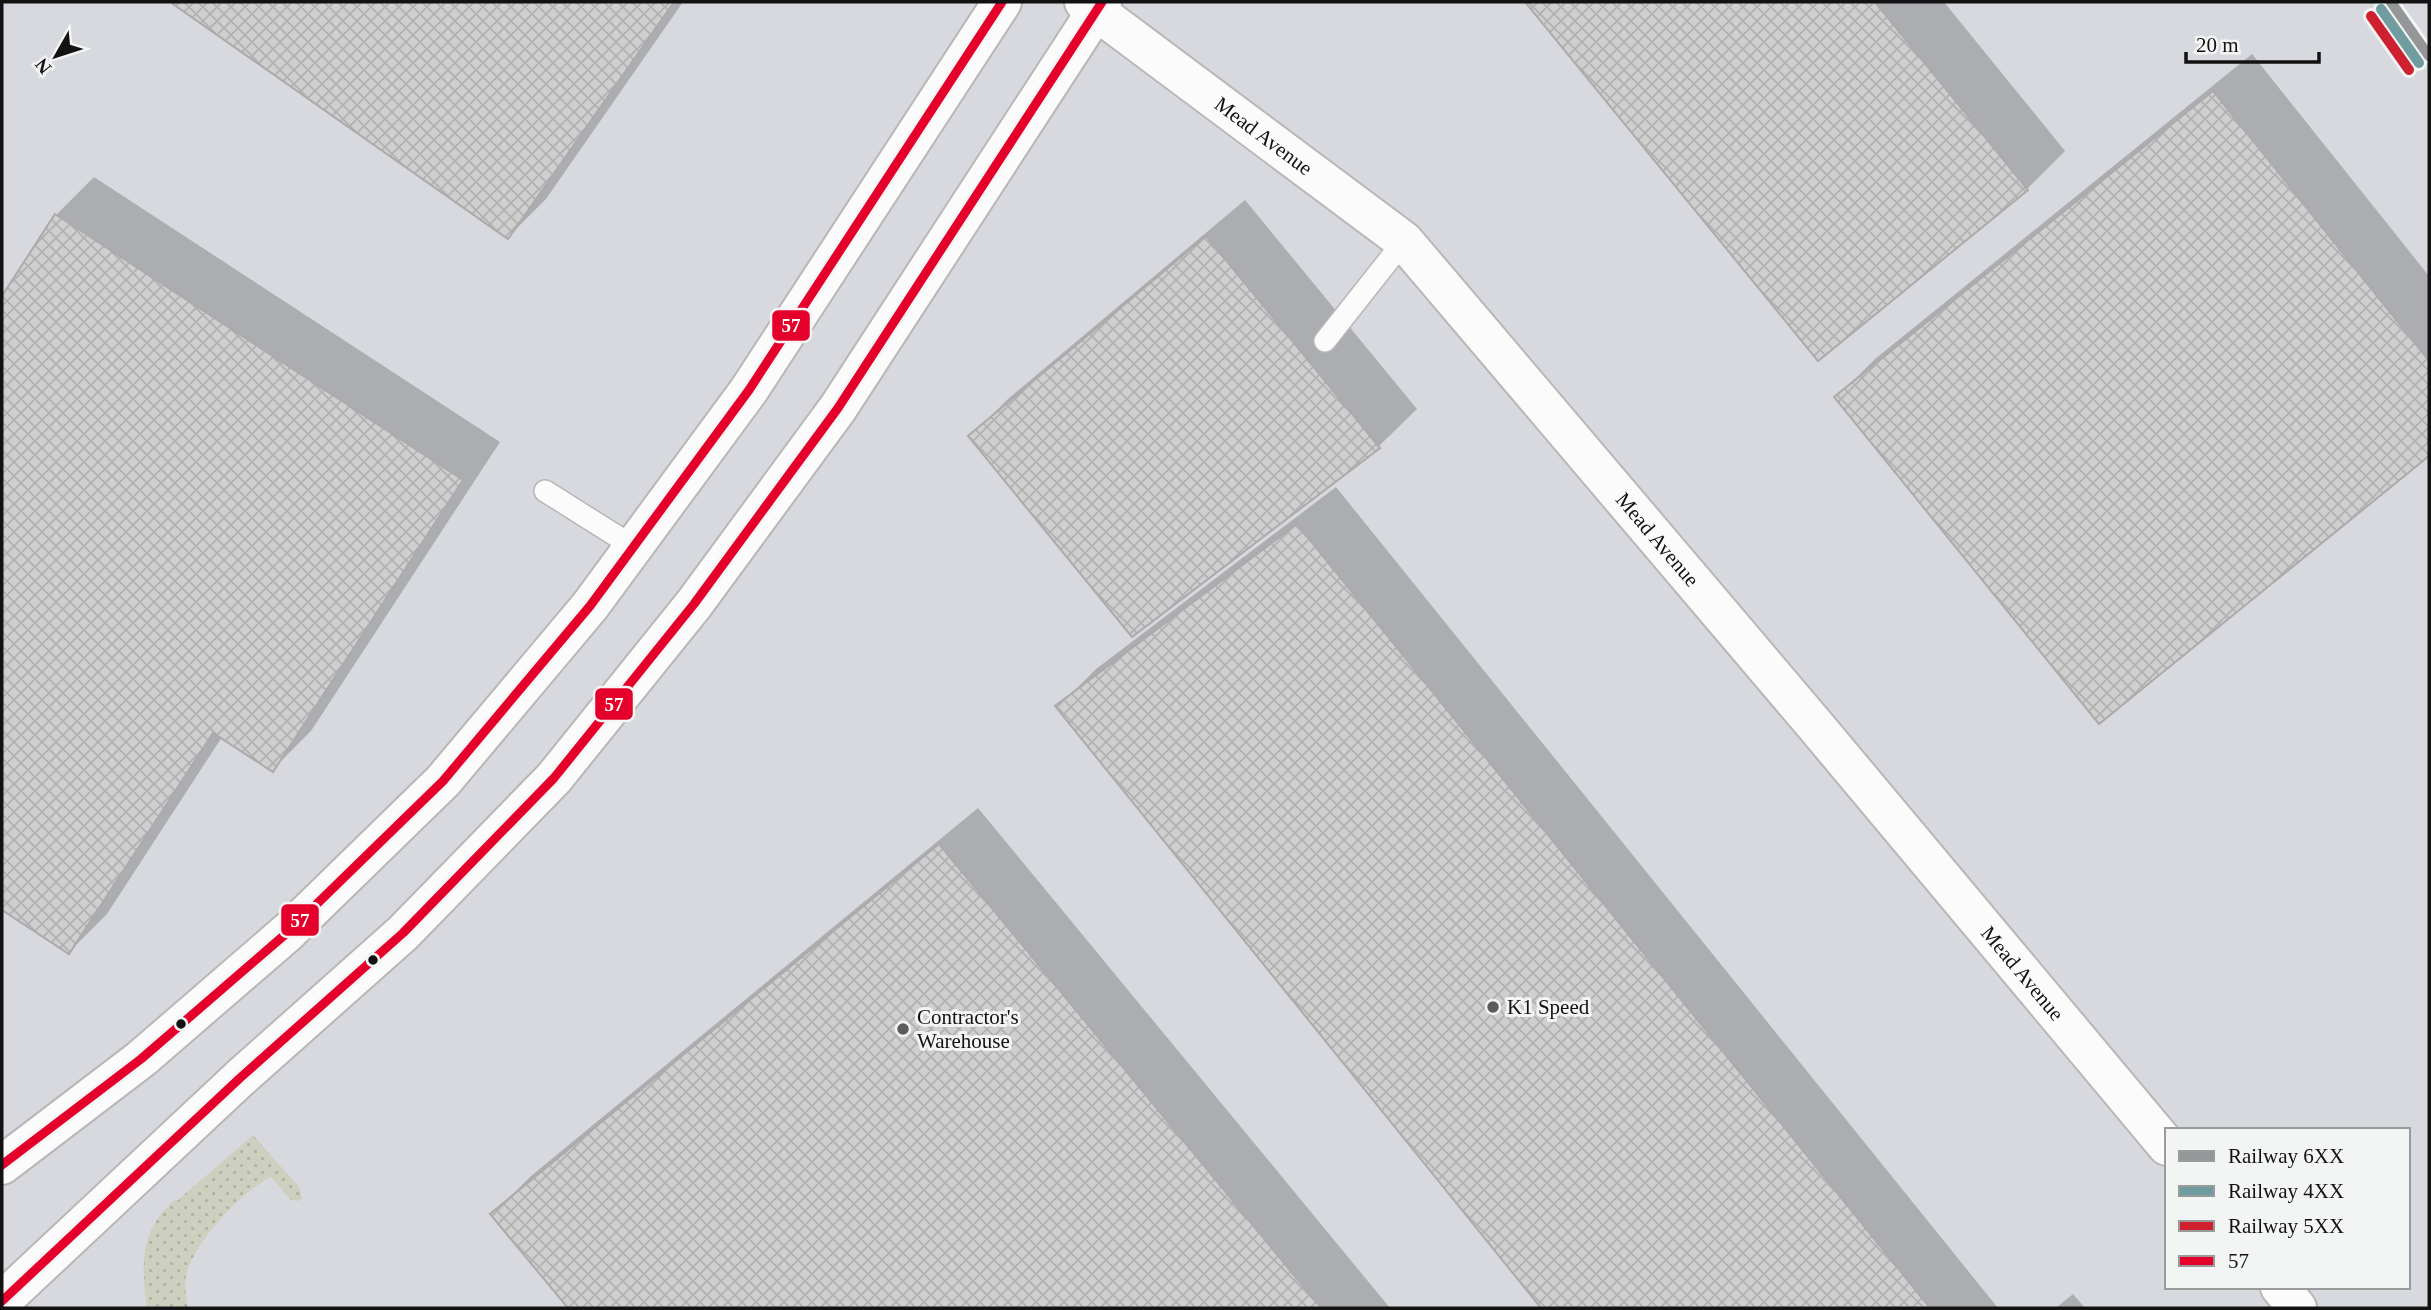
<svg xmlns="http://www.w3.org/2000/svg" width="2431" height="1310" viewBox="0 0 2431 1310" font-family="'Times New Roman',serif">
  <style>
    .built { fill: #d7d9de; fill-rule: evenodd }
    .grass { fill: url(#grass-dots) }
    .shadow { fill: #0003 }
    .building { fill: url(#building-cross-hatch); stroke: #ababac; stroke-width: 2 }
    .lines { fill: none; stroke-linecap: round; stroke-linejoin: round }
    .lane-casing { stroke: #b7b7b8; stroke-width: 24 }
    .street-casing { stroke: #b7b7b8; stroke-width: 42 }
    .secondary-casing { stroke: #b7b7b8; stroke-width: 42 }
    .lane { stroke: #fbfbfb; stroke-width: 21 }
    .street { stroke: #fbfbfb; stroke-width: 38 }
    .secondary { stroke: #fbfbfb; stroke-width: 38 }
    .bus-1-casing { stroke: #f3f4f4; stroke-width: 14 }
    .bus-1 { stroke: #e4002b; stroke-width: 9 }
    .rail-1-casing { stroke: #f3f4f4; stroke-width: 16 }
    .rail-2-casing { stroke: #f3f4f4; stroke-width: 16 }
    .rail-3-casing { stroke: #f3f4f4; stroke-width: 16 }
    .rail-1 { stroke: #959697; stroke-width: 10 }
    .rail-2 { stroke: #709c9f; stroke-width: 10 }
    .rail-3 { stroke: #ce202f; stroke-width: 10 }
    .bus-dot { fill: #121212; stroke: #f3f4f4; stroke-width: 2.5 }
    .poi-dot { fill: #5c5c5d; stroke: #f3f4f4; stroke-width: 2.5 }
    .labels { text-anchor: middle; stroke-width: 6; stroke-linejoin: round; paint-order: stroke }
    .street-label { font-size: 21px; fill: #121212; stroke: #f3f4f4 }
    .poi-label { font-size: 21px; fill: #121212; stroke: #f3f4f4; text-anchor: start }
    .line-badge { stroke: #f3f4f4; stroke-width: 2.5 }
    .badge-label { font-size: 19px; text-anchor: middle; font-weight: bold; fill: #fff }
  </style>
  <defs>
    <pattern id="grass-dots" width="8" height="8" patternUnits="userSpaceOnUse" patternTransform="scale(1.75)"><rect width="8" height="8" fill="#cdcfbf"/><path d="M2 2h.1M6 6h.1" fill="none" stroke="#afb1a3" stroke-width="1.8" stroke-linecap="round"/></pattern>
    <pattern id="building-cross-hatch" width="8" height="8" patternUnits="userSpaceOnUse" patternTransform="scale(1.75)"><rect width="8" height="8" fill="#cfcfd0"/><path d="M0 0l8 8M0 8l8-8" fill="none" stroke="#b1b1b2"/></pattern>
  </defs>
  <rect width="100%" height="100%" fill="#e6e6e7"/>
  <!-- built -->
  <path class="built" d="M2,2H2429V1308H2ZM2167,1130H2408V1287H2167Z"/>
  <!-- grass -->
  <path class="grass" d="M253,1135L299,1187L302,1198L299,1201L291,1200L271,1177C242,1191 193,1243 186,1276C184,1287 186,1297 188,1308H147C141,1267 140,1228 175,1200L177,1201Z"/>
  <!-- shadow -->
  <g class="shadow">
    <polygon points="177,2 683,2 546,199 508,237 176,3"/>
    <polygon points="1527,2 1944,2 2065,151 2027,189 1818,359"/>
    <polygon points="2252,54 2429,276 2429,453 2099,722 1837,397 1875,359"/>
    <polygon points="94,177 500,442 311,731 273,769 222,737 107,914 69,952 2,908 2,299 56,215"/>
    <polygon points="1245,200 1417,409 1379,446 1133,635 971,436 1009,398"/>
    <polygon points="1336,487 1998,1308 1543,1308 1058,707 1096,669"/>
    <polygon points="978,808 1390,1308 570,1308 493,1214 531,1176"/>
    <polygon points="2073,1294 2085,1308 2056,1308"/>
  </g>
  <!-- building -->
  <g class="building">
    <polygon points="175,2 674,2 508,239 173,4"/>
    <polygon points="1525,2 1875,2 2028,190 1818,361"/>
    <polygon points="2213,91 2429,361 2429,456 2099,724 1834,397"/>
    <polygon points="55,214 463,480 273,772 213,733 69,954 2,910 2,296"/>
    <polygon points="1206,236 1380,448 1132,637 968,436"/>
    <polygon points="1297,524 1930,1308 1541,1308 1055,706"/>
    <polygon points="939,844 1321,1308 568,1308 490,1214"/>
  </g>
  <g class="lines">
    <defs>
      <g id="lane">
        <polyline points="1325,341 1404,241"/>
        <polyline points="545,491 634,547"/>
      </g>
      <g id="street">
        <path id="s1" d="M1084,2L1404,241L1814,724L2167,1146"/>
        <polyline points="2280,1287 2297,1308"/>
      </g>
      <g id="secondary">
        <polyline points="2,1165 141,1059 288,932 443,781 590,606 749,390 1002,2"/>
        <polyline points="2,1301 240,1078 403,933 554,778 694,604 838,408 1102,2"/>
      </g>
    </defs>
    <!-- lane casing -->
    <use href="#lane" class="lane-casing"/>
    <!-- street casing -->
    <use href="#street" class="street-casing"/>
    <!-- secondary casing -->
    <use href="#secondary" class="secondary-casing"/>
    <!-- lane -->
    <use href="#lane" class="lane"/>
    <!-- street -->
    <use href="#street" class="street"/>
    <!-- secondary -->
    <use href="#secondary" class="secondary"/>
    <defs>
      <g id="bus-1">
        <polyline points="2,1165 141,1059 288,932 443,781 590,606 749,390 1002,2"/>
        <polyline points="2,1301 240,1078 403,933 554,778 694,604 838,408 1102,2"/>
      </g>
    </defs>
    <!-- bus-1 casing -->
    <use href="#bus-1" class="bus-1-casing"/>
    <!-- bus-1 -->
    <use href="#bus-1" class="bus-1"/>
    <defs>
      <polyline id="rail-1" points="2391,2 2429,56"/>
      <polyline id="rail-2" points="2381,9 2419,63"/>
      <polyline id="rail-3" points="2371,16 2409,70"/>
    </defs>
    <!-- rail-1 casing -->
    <use href="#rail-1" class="rail-1-casing"/>
    <!-- rail-2 casing -->
    <use href="#rail-2" class="rail-2-casing"/>
    <!-- rail-3 casing -->
    <use href="#rail-3" class="rail-3-casing"/>
    <!-- rail-1 -->
    <use href="#rail-1" class="rail-1"/>
    <!-- rail-2 -->
    <use href="#rail-2" class="rail-2"/>
    <!-- rail-3 -->
    <use href="#rail-3" class="rail-3"/>
  </g>
  <!-- markers -->
  <g class="bus-dot">
    <circle cx="373" cy="960" r="6"/>
    <circle cx="181" cy="1024" r="6"/>
  </g>
  <g class="poi-dot">
    <circle cx="1493" cy="1007" r="7"/>
    <circle cx="903" cy="1029" r="7"/>
  </g>
  <g class="labels">
    <!-- street labels -->
    <g class="street-label">
      <text dy="7" stroke="none"><textPath href="#s1" startOffset="224">Mead Avenue</textPath></text>
      <text dy="7" stroke="none"><textPath href="#s1" startOffset="791">Mead Avenue</textPath></text>
      <text dy="7" stroke="none"><textPath href="#s1" startOffset="1358">Mead Avenue</textPath></text>
    </g>
    <!-- poi labels -->
    <g class="poi-label">
      <text x="1507" y="1014">K1 Speed</text>
      <text x="917" y="1024">Contractor's<tspan x="917" dy="24">Warehouse</tspan></text>
    </g>
  </g>
  <g class="line-badge">
    <rect x="771" y="309" width="40" height="33" rx="7" fill="#e4002b"/>
    <rect x="594" y="687" width="40" height="34" rx="7" fill="#e4002b"/>
    <rect x="280" y="903" width="40" height="34" rx="7" fill="#e4002b"/>
  </g>
  <g class="badge-label">
    <text x="791" y="332">57</text>
    <text x="614" y="711">57</text>
    <text x="300" y="927">57</text>
  </g>
  <!-- border -->
  <rect width="2431" height="1310" fill="none" stroke="#121212" stroke-width="7"/>
  <!-- legend -->
  <rect x="2165" y="1128" width="245" height="161" fill="#f3f4f4" stroke="#999a9a" stroke-width="2"/>
  <rect x="2179" y="1151" width="35" height="10" fill="#959697" stroke="#999a9a" stroke-width="2"/>
  <text x="2228" y="1163" font-size="21" fill="#121212">Railway 6XX</text>
  <rect x="2179" y="1186" width="35" height="10" fill="#709c9f" stroke="#999a9a" stroke-width="2"/>
  <text x="2228" y="1198" font-size="21" fill="#121212">Railway 4XX</text>
  <rect x="2179" y="1221" width="35" height="10" fill="#ce202f" stroke="#999a9a" stroke-width="2"/>
  <text x="2228" y="1233" font-size="21" fill="#121212">Railway 5XX</text>
  <rect x="2179" y="1256" width="35" height="10" fill="#e4002b" stroke="#999a9a" stroke-width="2"/>
  <text x="2228" y="1268" font-size="21" fill="#121212">57</text>
  <!-- north arrow -->
  <g transform="translate(56 56) rotate(231)" stroke="#f3f4f4" stroke-width="5" paint-order="stroke">
  <path d="M0-5L12 26L0 18L-12 26Z" fill="#121212"/>
  <text y="-10" font-size="19" font-weight="bold" text-anchor="middle" fill="#121212">N</text>
  </g>
  <!-- scale -->
  <path d="M2186 52v10h133v-10" fill="none" stroke="#121212" stroke-width="3.5"/>
  <text x="2196" y="52" font-size="21" fill="#121212" stroke="#f3f4f4" stroke-width="5" paint-order="stroke">20 m</text>
</svg>
